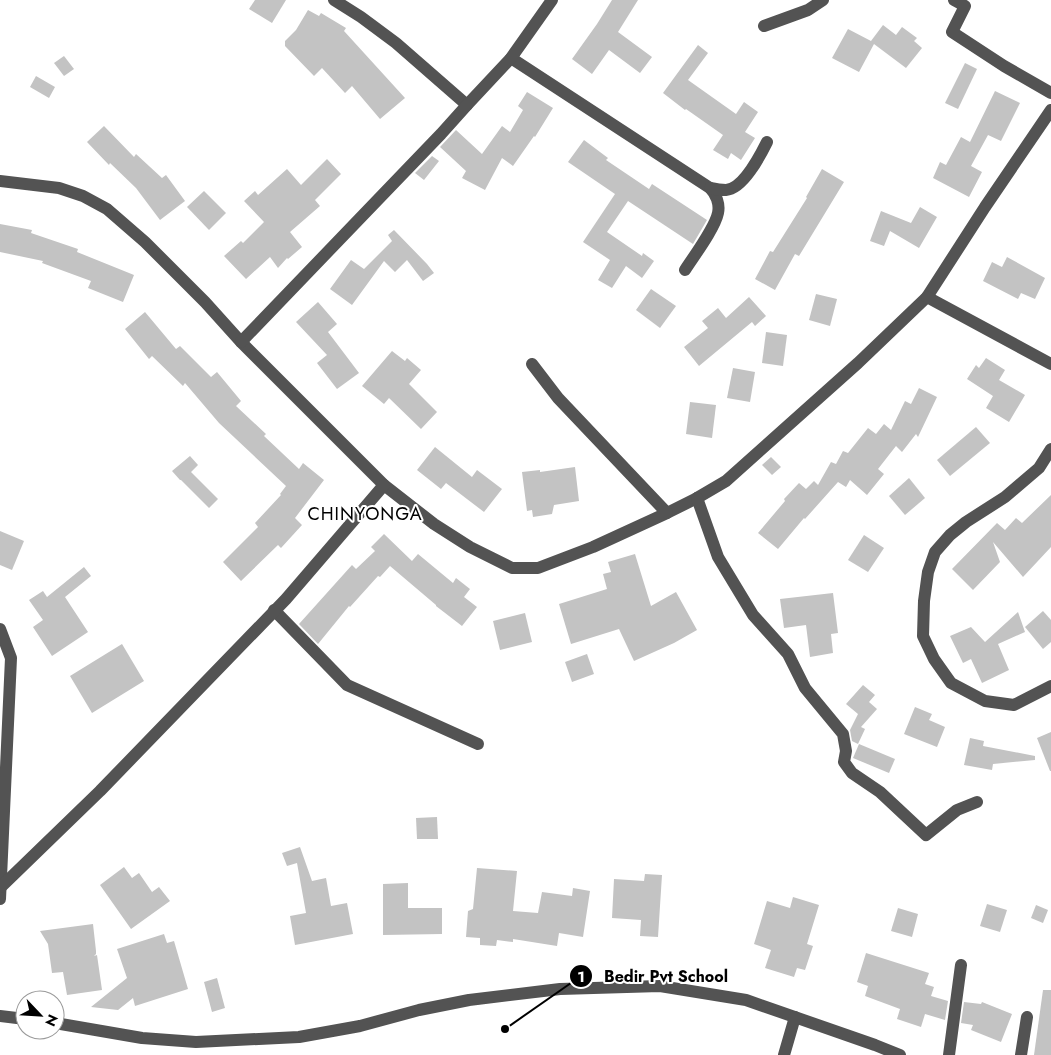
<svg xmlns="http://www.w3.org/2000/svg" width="1051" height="1055" viewBox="0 0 1051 1055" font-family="Jost,sans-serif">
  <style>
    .building { fill: #c3c3c3 }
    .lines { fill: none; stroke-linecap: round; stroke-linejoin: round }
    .minor { stroke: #535353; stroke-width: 12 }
    .labels { text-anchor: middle; stroke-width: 4; stroke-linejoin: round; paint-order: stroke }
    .quarter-label { font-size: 18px; letter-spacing: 1px; fill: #000; stroke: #fff }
    .leader { fill: none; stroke: #000; stroke-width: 2 }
    .callout-dot { fill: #000; stroke: #fff; stroke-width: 2 }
    .mark-label { font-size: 15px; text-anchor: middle; font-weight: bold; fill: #fff }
    .callout-label { font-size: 16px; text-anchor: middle; font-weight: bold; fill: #000; stroke: #fff; stroke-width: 4; stroke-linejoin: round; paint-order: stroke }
  </style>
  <rect width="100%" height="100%" fill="#fff"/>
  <!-- building -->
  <g class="building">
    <polygon points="255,0 286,0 272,23 249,9"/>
    <polygon points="612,0 638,0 618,32 652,57 640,73 609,50 592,74 572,59 597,24"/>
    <polygon points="308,10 319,16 321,13 346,28 344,31 405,98 380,119 352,86 345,93 322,68 314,76 285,46 285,41 296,30"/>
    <polygon points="883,25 896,35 902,27 917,38 914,41 922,48 906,68 874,44 859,72 832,58 848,29 871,41"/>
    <polygon points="698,45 708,53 688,80 736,114 744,102 758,112 745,132 755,138 741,160 731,153 728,159 713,150 723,135 686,109 685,110 663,93"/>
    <polygon points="64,56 74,69 64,76 54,63"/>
    <polygon points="965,63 977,69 958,109 945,103"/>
    <polygon points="36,76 55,87 49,98 30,87"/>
    <polygon points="995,91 1020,103 1001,141 988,135 971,166 982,172 969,197 933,178 940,162 946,165 961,137 970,142"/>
    <polygon points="527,92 553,108 535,137 534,136 513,166 502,158 485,190 462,178 466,171 440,147 456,130 482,154 502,126 510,132 523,110 518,106"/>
    <polygon points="104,126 134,157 136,154 162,178 166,175 185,201 160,220 136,188 110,163 109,165 87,142"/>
    <polygon points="584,140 608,158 606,160 649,189 652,184 707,220 693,244 628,201 607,232 642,256 643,253 654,261 642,278 626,266 612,288 598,280 610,260 583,242 615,194 568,162"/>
    <polygon points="432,156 439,161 424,180 415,173"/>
    <polygon points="327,159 341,174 315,200 320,206 290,232 302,247 288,259 287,258 278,268 270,257 246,279 224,256 241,241 243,243 264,222 244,201 255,191 258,195 287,169 301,185"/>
    <polygon points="822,169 844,182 799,256 795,254 775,290 755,279 770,251 773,252 807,198 806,197"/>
    <polygon points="204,191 226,213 209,230 187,207"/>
    <polygon points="920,207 937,217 919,248 890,231 884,246 870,241 881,211 911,223"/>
    <polygon points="0,224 32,230 31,233 78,249 77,252 134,275 123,302 88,288 91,281 42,263 43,261 0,252"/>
    <polygon points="394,230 427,264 434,273 423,281 407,260 395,272 384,261 352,305 330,289 351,260 364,269 392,241 388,235"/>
    <polygon points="1007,257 1045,278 1035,299 1021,293 1018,299 983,281 992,262 1002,267"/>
    <polygon points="651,289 676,306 660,328 636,310"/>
    <polygon points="816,294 837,299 830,326 809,320"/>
    <polygon points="749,297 766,316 755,326 752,322 699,366 684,347 708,328 702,321 718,308 726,318"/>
    <polygon points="318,302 337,324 328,332 359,373 337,389 317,363 327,355 296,322"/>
    <polygon points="145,312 176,349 180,346 211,377 217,372 241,401 236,406 266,434 264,436 299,469 303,463 324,480 295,518 302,525 281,548 278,545 241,581 223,562 258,527 255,523 281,495 280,494 286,486 219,423 185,383 183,386 152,356 149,359 125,329"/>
    <polygon points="766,332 787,335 783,366 762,363"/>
    <polygon points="392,351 405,361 407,358 421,370 409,384 437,412 421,429 389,398 384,404 362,386"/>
    <polygon points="986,358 1005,370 999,380 1025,395 1009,422 986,408 993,396 967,379 976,365 979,368"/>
    <polygon points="733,368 755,372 750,402 727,398"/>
    <polygon points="919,388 937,397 918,437 916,434 902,452 896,446 878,469 884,474 867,495 850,480 846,487 838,482 805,519 804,518 778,549 758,533 785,501 784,499 799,483 806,489 814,481 818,485 831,462 836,464 843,451 848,453 868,428 876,434 884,424 891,430 905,401 911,404"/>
    <polygon points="690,402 716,405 712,438 686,434"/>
    <polygon points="976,427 990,443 950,476 937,460"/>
    <polygon points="435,447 472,477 477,470 502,489 484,512 446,483 441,489 417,470"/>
    <polygon points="190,456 198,465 191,472 218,499 209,508 181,480 180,480 172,471"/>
    <polygon points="771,457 781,467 772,475 762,465"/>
    <polygon points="575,467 579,501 554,505 552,514 533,517 532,510 527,511 522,472 540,470 540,472"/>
    <polygon points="909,478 925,498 905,515 889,496"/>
    <polygon points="1051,495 1051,547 1023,577 993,542 1000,562 973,590 952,569 997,523 1005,530 1016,518 1022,523"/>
    <polygon points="0,531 24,541 12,570 0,565"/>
    <polygon points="384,534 412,561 418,554 453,583 456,578 470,589 464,597 477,607 462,626 436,606 436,605 390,566 380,577 378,576 350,607 349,606 318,644 299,624 352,565 356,569 375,551 371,547"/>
    <polygon points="864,535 884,548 868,572 848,560"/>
    <polygon points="635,554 651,606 676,592 697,630 674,643 634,661 619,629 571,644 559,604 607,589 603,574 611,572 608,562"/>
    <polygon points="84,567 91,576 65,597 88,632 52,656 33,627 43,620 29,600 43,591 47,597"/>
    <polygon points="833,593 838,633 831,634 833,653 810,657 806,625 784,628 780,599"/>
    <polygon points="1043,611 1051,620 1051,642 1043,649 1025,627"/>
    <polygon points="1018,612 1025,632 998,644 1009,670 982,683 971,659 963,663 950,636 971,627 985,642"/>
    <polygon points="525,613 532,642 500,650 493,621"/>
    <polygon points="122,644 144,681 92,713 70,676"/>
    <polygon points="587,654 594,674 572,682 565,662"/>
    <polygon points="863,685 875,695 869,702 877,709 861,727 865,729 858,744 852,741 850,730 858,714 846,704"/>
    <polygon points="915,707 932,714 929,720 945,727 937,747 904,734"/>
    <polygon points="1051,732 1051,771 1050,771 1037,738"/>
    <polygon points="970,738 984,741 983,746 1035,756 1035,760 993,764 992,770 964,765"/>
    <polygon points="859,744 895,759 889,773 853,758"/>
    <polygon points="437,817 438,839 417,839 416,818"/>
    <polygon points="300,847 312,881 326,878 331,906 347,903 353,934 295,945 290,916 306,913 297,863 287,866 282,853"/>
    <polygon points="124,867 132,878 139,873 152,892 159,887 170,901 131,929 100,885"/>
    <polygon points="477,868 517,871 513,911 538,913 542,892 572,896 573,888 590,891 583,937 559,933 557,946 513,939 513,942 497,940 496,946 480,945 480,938 466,937 468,911 473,909"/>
    <polygon points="645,874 662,875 658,937 640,936 641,920 612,918 614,879 644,881"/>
    <polygon points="408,883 408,908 442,908 442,934 383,935 383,884"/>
    <polygon points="793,897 819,905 807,944 813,946 805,970 797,968 794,977 765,968 771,950 754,944 767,901 790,908"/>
    <polygon points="987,904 1007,910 1000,932 980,926"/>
    <polygon points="1036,905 1048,910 1043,923 1031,918"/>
    <polygon points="898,908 918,914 912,937 891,931"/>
    <polygon points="93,924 96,951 96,954 94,956 97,955 102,990 67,995 63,972 52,973 48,944 40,931"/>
    <polygon points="164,934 167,943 174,941 188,989 135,1006 133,998 118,1010 91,1007 127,978 117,949"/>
    <polygon points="866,953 929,973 925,984 934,987 931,996 948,1001 945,1020 925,1014 921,1027 897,1019 900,1009 865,996 868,986 857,982"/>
    <polygon points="217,978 225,1008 212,1012 204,982"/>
    <polygon points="1043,990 1051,990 1051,1055 1034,1055"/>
    <polygon points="964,1002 981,1004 982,1002 1012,1014 1001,1042 971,1030 973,1025 961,1023"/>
  </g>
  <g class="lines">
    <!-- minor -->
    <g class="minor">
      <polyline points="334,0 361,17 396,43 467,105"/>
      <polyline points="954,0 965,6 952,32 1004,66 1051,93"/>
      <polyline points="764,26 808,10 823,0"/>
      <path d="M511,58L710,188C716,194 720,204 718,213C715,228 694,256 685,270"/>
      <polyline points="0,181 59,188 83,196 107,209 145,242 205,302 241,342 384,485 434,524 470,547 512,568 538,568 593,547 667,513 697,498 726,481 858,363 927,297 985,207 1051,110"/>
      <path d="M710,188C715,189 721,190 726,190C743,189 760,156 767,142"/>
      <polyline points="927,297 1051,364"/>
      <polyline points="241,342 441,134 467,105 511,58 552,0"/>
      <polyline points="532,364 558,398 667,513"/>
      <polyline points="1051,449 1039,468 1005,497 966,522 950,535 935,552 928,572 924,601 923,636 934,659 951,683 985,701 1014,705 1051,686"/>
      <polyline points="697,498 718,557 753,615 788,654 805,688 843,734 846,751 844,762 852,773 880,792 926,835 957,810 977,802"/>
      <polyline points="274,610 347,685 478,744"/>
      <polyline points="0,629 11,658 0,899"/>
      <polyline points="1,887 100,791 286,599 384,485"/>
      <polyline points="0,1016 25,1019"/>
      <polyline points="55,1023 142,1038 196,1042 299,1037 360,1026 419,1010 469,1000 560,989 660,986 746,1000 875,1045 900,1055"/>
      <polyline points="784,1055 795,1017"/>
      <polyline points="949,1055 961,965"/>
      <polyline points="1021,1055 1027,1017"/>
    </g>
  </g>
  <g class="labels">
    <!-- quarter labels -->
    <g class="quarter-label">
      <text x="365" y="520">CHINYONGA</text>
    </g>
  </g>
  <!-- callouts -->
  <path class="leader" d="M505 1029L581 976"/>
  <g class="callout-dot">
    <circle cx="505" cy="1029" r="5"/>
    <circle cx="581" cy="976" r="12"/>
  </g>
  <g class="mark-label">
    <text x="581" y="982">1</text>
  </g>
  <g class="callout-label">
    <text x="666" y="982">Bedir Pvt School</text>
  </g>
  <!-- north arrow -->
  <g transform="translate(40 1015) rotate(115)"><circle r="24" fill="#ffffff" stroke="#999999"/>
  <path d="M0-4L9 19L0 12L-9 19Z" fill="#000000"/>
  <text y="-8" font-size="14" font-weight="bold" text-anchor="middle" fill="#000000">N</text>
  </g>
</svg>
